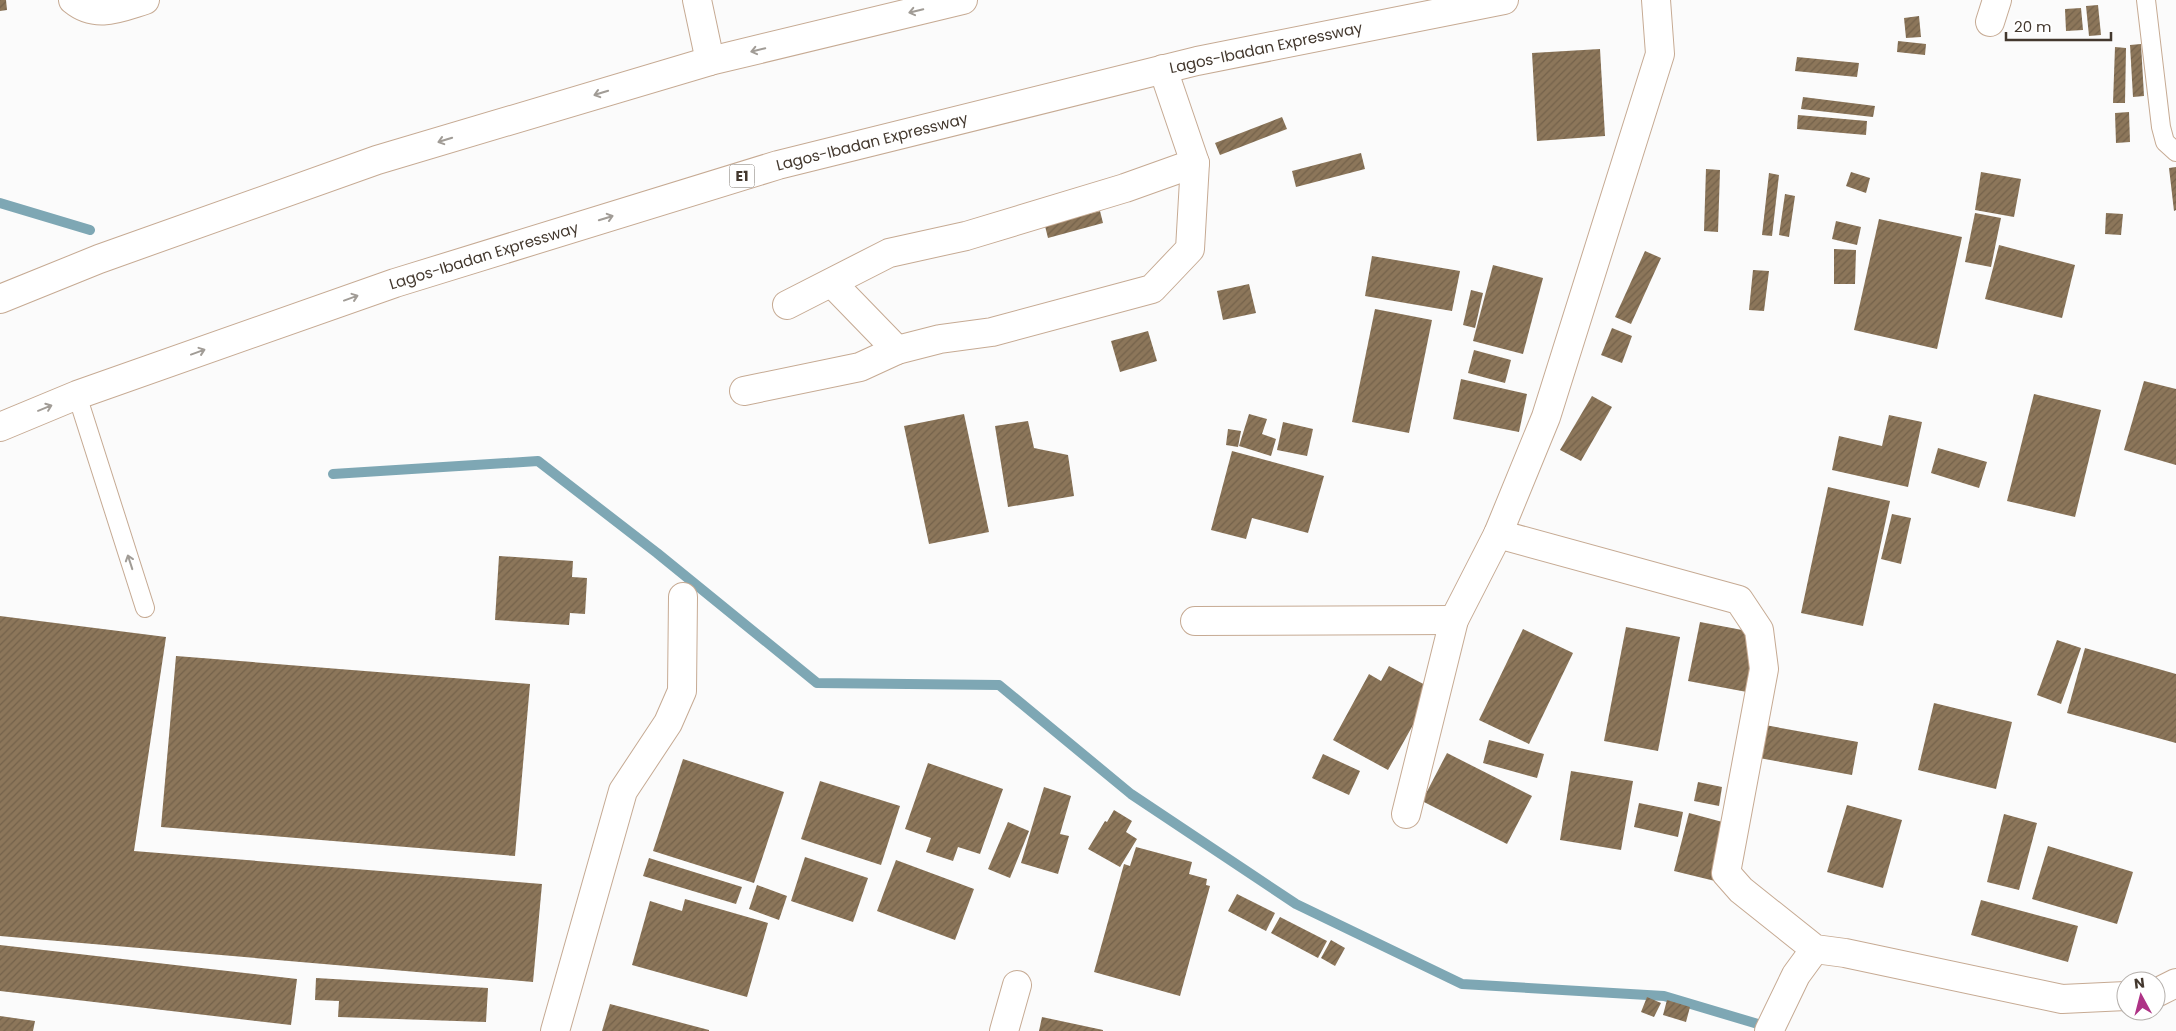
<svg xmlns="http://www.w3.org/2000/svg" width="2176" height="1031" viewBox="0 0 2176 1031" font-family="Poppins,sans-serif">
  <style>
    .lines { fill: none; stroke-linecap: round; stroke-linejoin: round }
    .stream { stroke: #7ea7b4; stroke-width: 10 }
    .building { fill: url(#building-hatch) }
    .lane-casing { stroke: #c6aa93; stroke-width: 20 }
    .street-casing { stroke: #c6aa93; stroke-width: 30 }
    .highway-casing { stroke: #c6aa93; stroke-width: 30 }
    .lane { stroke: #fff; stroke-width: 18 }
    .street { stroke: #fff; stroke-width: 28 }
    .highway { stroke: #fff; stroke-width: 28 }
    .oneway { stroke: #a19c96 }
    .labels { text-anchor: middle; stroke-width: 5; stroke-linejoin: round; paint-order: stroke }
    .shield { fill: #fff; stroke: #7b746d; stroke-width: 1 }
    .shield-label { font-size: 14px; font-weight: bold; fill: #43382e }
    .street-label { font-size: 15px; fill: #43382e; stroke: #fff }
  </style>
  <defs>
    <pattern id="building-hatch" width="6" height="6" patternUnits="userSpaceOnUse" patternTransform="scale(1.25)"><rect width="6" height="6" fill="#8c765a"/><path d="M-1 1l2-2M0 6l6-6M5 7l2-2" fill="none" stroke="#74624b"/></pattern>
  </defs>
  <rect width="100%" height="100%" fill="#fbfbfb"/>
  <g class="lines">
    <!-- stream -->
    <g class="stream">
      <polyline points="0,203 90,230"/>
      <polyline points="333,474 538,461 657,553 817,683 999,685 1131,794 1296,904 1462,984 1664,996 1768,1027"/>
    </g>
  </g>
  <!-- building -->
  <g class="building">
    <polygon points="0,0 6,0 7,10 0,11"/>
    <polygon points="2098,5 2101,35 2089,36 2086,6"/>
    <polygon points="2081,8 2083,30 2066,31 2065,9"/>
    <polygon points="1919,16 1921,37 1906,38 1904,18"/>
    <polygon points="1898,41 1926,44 1925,55 1897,52"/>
    <polygon points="2141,44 2144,96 2133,97 2130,45"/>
    <polygon points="2115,47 2126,48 2125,103 2113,103"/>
    <polygon points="1600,49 1605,136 1537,141 1532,53"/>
    <polygon points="1797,57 1859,63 1857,77 1795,71"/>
    <polygon points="1803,97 1875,106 1873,117 1801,109"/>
    <polygon points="2129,112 2130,142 2116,143 2115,113"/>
    <polygon points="1798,115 1867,121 1866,135 1797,129"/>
    <polygon points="1282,117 1287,129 1220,155 1215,143"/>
    <polygon points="1361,153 1365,169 1296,187 1292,171"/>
    <polygon points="2176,167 2176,210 2174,211 2169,168"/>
    <polygon points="1706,169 1720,170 1718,232 1704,231"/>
    <polygon points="1851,172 1870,178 1866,193 1846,186"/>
    <polygon points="1981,172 2021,179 2014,217 1975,210"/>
    <polygon points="1769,173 1779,175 1772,236 1762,235"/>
    <polygon points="1785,194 1795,196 1789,237 1779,235"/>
    <polygon points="1100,211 1103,223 1048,238 1045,226"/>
    <polygon points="1975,213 2001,218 1991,267 1965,262"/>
    <polygon points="2106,213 2123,214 2121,235 2105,234"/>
    <polygon points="1879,219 1962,237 1937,349 1854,330"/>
    <polygon points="1836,221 1861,227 1857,245 1832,239"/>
    <polygon points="1999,245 2075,265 2062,318 1985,299"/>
    <polygon points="1834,249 1856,250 1855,284 1834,284"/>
    <polygon points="1645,251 1661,258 1631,324 1615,317"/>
    <polygon points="1372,256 1460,271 1452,311 1365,296"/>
    <polygon points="1493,265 1543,278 1523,354 1473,341"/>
    <polygon points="1753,270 1769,271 1764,311 1749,310"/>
    <polygon points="1249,284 1256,313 1223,320 1217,291"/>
    <polygon points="1471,290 1483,293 1475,328 1463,325"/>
    <polygon points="1375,309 1432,320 1409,433 1352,422"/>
    <polygon points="1612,328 1632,336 1622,363 1601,355"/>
    <polygon points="1148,331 1157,361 1120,372 1111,341"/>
    <polygon points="1474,350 1511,360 1505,383 1468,373"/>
    <polygon points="1461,379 1527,394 1519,432 1453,419"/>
    <polygon points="2144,381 2176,389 2176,465 2124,450"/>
    <polygon points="2034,394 2101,410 2075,517 2007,501"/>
    <polygon points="1592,396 1612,407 1581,461 1560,450"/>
    <polygon points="964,414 989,532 929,544 904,426"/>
    <polygon points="1249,414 1267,419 1262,434 1276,439 1271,456 1239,446"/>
    <polygon points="1889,415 1922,422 1908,487 1832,470 1839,436 1882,446"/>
    <polygon points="1028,421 1034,448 1068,455 1074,496 1008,507 995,426"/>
    <polygon points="1283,422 1313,429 1307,456 1277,450"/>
    <polygon points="1228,429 1241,431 1238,447 1226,445"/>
    <polygon points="1938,448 1987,462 1979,488 1931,473"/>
    <polygon points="1232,451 1324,476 1308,533 1252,518 1246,539 1211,530"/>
    <polygon points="1828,487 1890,501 1863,626 1801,613"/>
    <polygon points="1892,514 1911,518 1901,564 1881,559"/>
    <polygon points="499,556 573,561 572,577 587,578 585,614 570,613 569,625 495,620"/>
    <polygon points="0,616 166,637 134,851 542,884 533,982 0,936"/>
    <polygon points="1700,622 1758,633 1747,692 1688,681"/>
    <polygon points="1626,627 1680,637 1658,751 1604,741"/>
    <polygon points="1523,629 1573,653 1529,744 1479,720"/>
    <polygon points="2057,640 2081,648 2061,704 2037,695"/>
    <polygon points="2085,648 2176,674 2176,743 2067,713"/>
    <polygon points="176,656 530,684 515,856 161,827"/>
    <polygon points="1389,666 1433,689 1388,770 1333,740 1369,674 1381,681"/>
    <polygon points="1934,703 2012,722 1996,789 1918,770"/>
    <polygon points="1765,725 1858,742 1852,775 1759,758"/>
    <polygon points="1489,740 1544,754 1537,778 1483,763"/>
    <polygon points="1447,753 1532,796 1507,844 1422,801"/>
    <polygon points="1323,754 1360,771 1349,795 1312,778"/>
    <polygon points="683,759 784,792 754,883 653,851"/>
    <polygon points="928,763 1003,789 980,854 958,847 953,861 926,852 931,838 905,829"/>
    <polygon points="1571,771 1633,781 1621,850 1560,840"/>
    <polygon points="820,781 900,806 881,865 801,839"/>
    <polygon points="1698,782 1722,787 1719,806 1694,801"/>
    <polygon points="1044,787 1071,796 1060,834 1069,836 1058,874 1021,863"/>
    <polygon points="1639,803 1683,812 1678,837 1634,827"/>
    <polygon points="1847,805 1902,820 1883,888 1827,872"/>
    <polygon points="1114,810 1132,821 1126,832 1137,839 1120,867 1088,849 1105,821 1107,822"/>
    <polygon points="1689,813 1730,824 1715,881 1674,871"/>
    <polygon points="2004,814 2037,823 2019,890 1987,882"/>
    <polygon points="1008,822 1029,831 1010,878 988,869"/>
    <polygon points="2048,846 2133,872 2117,924 2032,899"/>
    <polygon points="1136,847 1192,862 1189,874 1207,879 1206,885 1210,886 1180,996 1094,972 1124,864 1130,866"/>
    <polygon points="805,857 868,878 853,922 791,901"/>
    <polygon points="649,858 742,887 736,904 643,876"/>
    <polygon points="896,860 974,889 955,940 877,911"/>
    <polygon points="757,885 787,896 779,920 749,909"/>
    <polygon points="1237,894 1275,913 1266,931 1228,911"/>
    <polygon points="685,899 768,923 747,997 632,965 650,901 682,911"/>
    <polygon points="1981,900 2078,926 2068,962 1971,935"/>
    <polygon points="1280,917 1327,941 1318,958 1271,933"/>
    <polygon points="1331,940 1345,948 1335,966 1321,958"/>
    <polygon points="0,945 297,979 291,1025 0,991"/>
    <polygon points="316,978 488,988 486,1022 338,1017 339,1001 315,1000"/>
    <polygon points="1647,997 1661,1003 1654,1017 1641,1012"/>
    <polygon points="1667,1000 1690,1007 1686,1022 1663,1015"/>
    <polygon points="610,1004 709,1030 709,1031 602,1031"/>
    <polygon points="0,1016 35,1021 33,1031 0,1031"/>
    <polygon points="1042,1017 1103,1030 1103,1031 1039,1031"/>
  </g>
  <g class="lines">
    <defs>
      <g id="lane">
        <polyline points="2146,0 2161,127 2165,142 2176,152"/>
        <polyline points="77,395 145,608"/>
      </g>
      <g id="street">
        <path d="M73,0C96,19 119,8 145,0"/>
        <polyline points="697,0 710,61"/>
        <polyline points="1990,22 1997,0"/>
        <polyline points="832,283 897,350"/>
        <polyline points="787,305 889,253 966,236 1125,188 1195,163"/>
        <polyline points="744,391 860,367 897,350 940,339 992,332 1152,289 1190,249 1195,163 1163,69"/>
        <polyline points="1498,534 1739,600 1759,630 1764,669 1726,873 1741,890 1815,949 1845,953 2062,999 2126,996"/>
        <polyline points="1195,621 1454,620"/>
        <polyline points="1406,814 1454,620 1498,534 1546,417 1660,54 1656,0"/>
        <polyline points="2156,993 2176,983"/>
        <polyline points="555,1031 623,791 668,723 682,691 683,597"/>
        <polyline points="1004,1031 1017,985"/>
        <polyline points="1769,1031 1796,975 1815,949"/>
      </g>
      <g id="highway">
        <polyline points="0,299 99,259 377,160 710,61 963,0"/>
        <polyline points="0,427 77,395 395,283 778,165 1197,61 1504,0"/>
      </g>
    </defs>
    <!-- lane casing -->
    <use href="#lane" class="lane-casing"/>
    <!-- street casing -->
    <use href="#street" class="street-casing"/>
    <!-- highway casing -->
    <use href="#highway" class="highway-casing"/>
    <!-- lane -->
    <use href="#lane" class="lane"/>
    <!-- street -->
    <use href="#street" class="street"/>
    <!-- highway -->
    <use href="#highway" class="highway"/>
  </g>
  <!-- one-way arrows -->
  <defs><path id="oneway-shaft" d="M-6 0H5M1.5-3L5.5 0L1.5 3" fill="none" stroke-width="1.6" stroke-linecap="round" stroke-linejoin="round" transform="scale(1.25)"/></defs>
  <g class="oneway">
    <use href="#oneway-shaft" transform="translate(916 11) rotate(166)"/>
    <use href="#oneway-shaft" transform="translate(758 50) rotate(166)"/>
    <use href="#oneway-shaft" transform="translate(601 93) rotate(163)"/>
    <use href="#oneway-shaft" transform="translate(445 140) rotate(163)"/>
    <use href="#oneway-shaft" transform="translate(606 218) rotate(-17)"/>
    <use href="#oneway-shaft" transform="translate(351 298) rotate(-20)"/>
    <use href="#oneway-shaft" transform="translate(198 352) rotate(-20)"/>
    <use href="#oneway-shaft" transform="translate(45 408) rotate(-22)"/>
    <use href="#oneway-shaft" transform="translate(130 562) rotate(-108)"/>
  </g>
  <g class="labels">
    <!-- shield labels -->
    <rect class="shield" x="729.5" y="164.5" width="25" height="23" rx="4"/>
    <g class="shield-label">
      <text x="742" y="181">E1</text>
    </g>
    <!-- street labels -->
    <g class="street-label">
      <text transform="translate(1266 48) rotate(-12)" y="5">Lagos-Ibadan Expressway</text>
      <text transform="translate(872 142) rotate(-14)" y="5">Lagos-Ibadan Expressway</text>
      <text transform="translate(484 256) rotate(-17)" y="5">Lagos-Ibadan Expressway</text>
    </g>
  </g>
  <!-- north arrow -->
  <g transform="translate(2141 996) rotate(353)"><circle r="24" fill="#ffffff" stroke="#b4afab"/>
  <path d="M0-4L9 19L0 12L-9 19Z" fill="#ae3386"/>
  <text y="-8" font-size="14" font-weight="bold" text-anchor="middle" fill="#43382e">N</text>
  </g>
  <!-- scale -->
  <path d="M2006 32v8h105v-8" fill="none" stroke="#43382e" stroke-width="2.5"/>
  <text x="2014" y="32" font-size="15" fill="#43382e" stroke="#ffffff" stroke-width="4" paint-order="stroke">20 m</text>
</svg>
